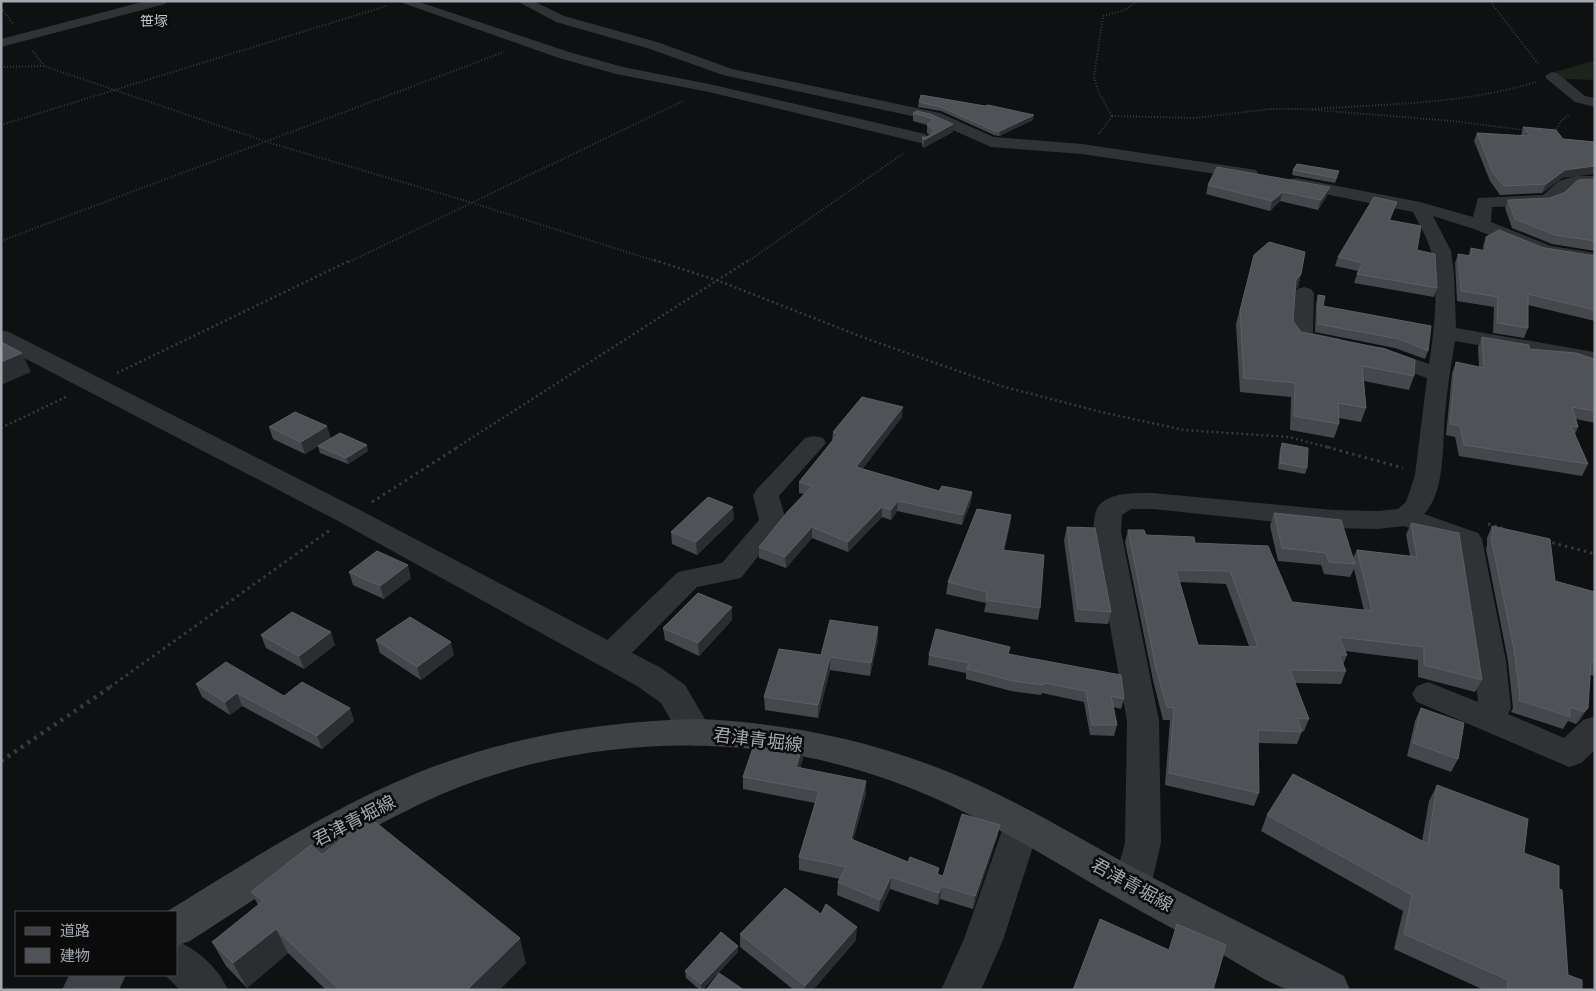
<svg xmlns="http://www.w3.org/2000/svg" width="1596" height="991" viewBox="0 0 1596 991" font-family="'IBM Plex Sans','Noto Sans JP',sans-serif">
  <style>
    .green { fill: #1c231c }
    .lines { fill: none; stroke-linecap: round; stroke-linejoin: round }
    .path-far3 { stroke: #37393c; stroke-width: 2; stroke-dasharray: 1 2; stroke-linecap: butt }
    .path-far2 { stroke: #37393c; stroke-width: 2.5; stroke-dasharray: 2 3; stroke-linecap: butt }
    .path-far1 { stroke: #37393c; stroke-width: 3; stroke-dasharray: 2.5 4; stroke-linecap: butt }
    .path { stroke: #37393c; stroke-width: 4.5; stroke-dasharray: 3 5; stroke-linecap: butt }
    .minor { fill: #313235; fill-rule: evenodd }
    .tertiary { fill: #313235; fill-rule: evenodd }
    .secondary { fill: #3f4145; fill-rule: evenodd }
    .wall { fill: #45474c; fill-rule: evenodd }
    .shaded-wall { fill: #2b2d30 }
    .building { fill: #4f5256; stroke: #5c5f64; fill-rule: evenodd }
    .labels { text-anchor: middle; stroke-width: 5; stroke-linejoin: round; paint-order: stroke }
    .far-neighbourhood-label { font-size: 14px; fill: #c2c6cd; stroke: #0b0b0c }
    .near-street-label { font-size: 18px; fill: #a2a8b0; stroke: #0b0b0c }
  </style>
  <rect width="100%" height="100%" fill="#0f1011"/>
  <!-- green -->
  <polygon class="green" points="1589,62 1595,62 1595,80 1564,79 1555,72"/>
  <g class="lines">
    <!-- path-far3 -->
    <g class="path-far3">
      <polyline points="1490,1 1539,65"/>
      <polyline points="1,8 13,24"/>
      <polyline points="33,51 44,66"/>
      <polyline points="1,67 44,66 267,142 473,203 658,262"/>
      <path d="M1312,109C1388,104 1463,104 1536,82"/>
      <polyline points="1112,116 1195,118 1270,109 1304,109 1452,121 1524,130"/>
      <polyline points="1112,116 1099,93 1094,77 1103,16 1125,10 1137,1"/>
      <polyline points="1,125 386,6"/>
      <polyline points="1555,132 1561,121 1570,114"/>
      <polyline points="1099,134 1112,116"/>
      <polyline points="1,241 504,52"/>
      <polyline points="349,262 683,101"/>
      <polyline points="747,262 904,153"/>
    </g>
    <!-- path-far2 -->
    <g class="path-far2">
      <polyline points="654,260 719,281 870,340 1001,386 1101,412 1184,430 1289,437 1331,448"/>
      <polyline points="117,373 351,260"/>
      <polyline points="1,428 68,396"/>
      <polyline points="456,448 749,260"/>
    </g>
    <!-- path-far1 -->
    <g class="path-far1">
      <polyline points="1327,447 1403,468"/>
      <polyline points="372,502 458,447"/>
      <polyline points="1488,524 1506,529"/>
      <polyline points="1546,541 1595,554"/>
      <polyline points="110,687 330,530"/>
    </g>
    <!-- path -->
    <polyline class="path" points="1,761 112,686"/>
    <!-- minor -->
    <g class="minor">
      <polygon points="146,1 167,1 165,4 1,47 1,39"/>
      <polygon points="397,1 416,1 569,52 623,67 709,84 925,134 933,139 925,144 709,92 616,74 559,58"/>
      <polygon points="517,1 533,1 564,16 657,42 732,69 940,113 994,137 1082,144 1250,169 1256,170 1258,174 1256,178 1250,179 1082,154 991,147 930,120 723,75 647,48 556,22"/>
      <polygon points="1552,72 1557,73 1585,96 1595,98 1595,107 1575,102 1547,79 1545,76"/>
      <path d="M1576,176H1595V186L1574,187L1559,200L1546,205L1492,207L1491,222L1551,246L1595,253V265L1540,255L1474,229L1433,216L1451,251L1454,273L1456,328L1594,352L1595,370L1579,363L1455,341C1451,365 1447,389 1445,414C1442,443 1446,492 1424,514L1478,533L1482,539L1506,661L1511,708L1508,714L1564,738L1583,720L1595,716V750L1581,763L1569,767L1417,702L1412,694L1417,686L1428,682L1478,702L1474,661L1455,544L1404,526L1377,529L1333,528L1153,509H1131L1122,515L1121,531L1159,721L1161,843L1151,886L1145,898L1132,903L1119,898L1113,886L1125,843L1127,721L1093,531C1094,525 1094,517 1096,511C1103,491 1137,493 1153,493L1333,510L1377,511L1398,509L1406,502L1415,475L1427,378L1373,359L1370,354L1373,349L1381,347L1429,364C1434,334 1440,280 1431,251C1427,237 1419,224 1413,212L1296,188L1290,187L1287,183L1290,179L1296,178L1420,202L1473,217L1478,198L1543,195L1559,181Z"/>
      <polygon points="1304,287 1311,289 1314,293 1313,333 1341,339 1344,344 1341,349 1333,351 1298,344 1291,334 1294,293 1297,289"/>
      <polygon points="814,436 823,438 826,443 779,496 786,521 741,578 697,587 621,664 610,667 599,664 595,656 599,648 678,572 722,563 759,520 753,495 757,489 805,438"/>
      <polygon points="1022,810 1035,814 1040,825 1003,940 981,990 941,990 964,939 1004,825 1009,814"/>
      <path d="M176,941C198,949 219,969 228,990H180L165,975H176Z"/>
    </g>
    <!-- tertiary -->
    <polygon class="tertiary" points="1,330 9,332 360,510 661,668 685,685 713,733 708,743 696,746 684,743 661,703 637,686 340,522 1,346"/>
    <!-- secondary -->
    <g class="secondary">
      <path d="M698,719C797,723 893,745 983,787C1039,813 1091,845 1146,874C1211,909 1278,941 1344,976L1350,990C1334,990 1300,991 1287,989C1271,985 1241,965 1225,956C1171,928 1117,899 1064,867C1008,834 951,802 889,780C747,729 581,735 442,794C353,833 272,888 190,941L176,946V912H166C247,862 329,809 417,773C507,737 601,721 698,719Z"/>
      <polygon points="69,975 126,975 119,990 62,990"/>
    </g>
  </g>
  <!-- wall -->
  <g class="wall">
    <polygon points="919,102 1033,120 999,136 994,135 941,111 918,107"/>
    <polygon points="913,113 930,114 953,132 923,148 922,145 922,137 927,137 930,135 927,133 927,125 913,121"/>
    <polygon points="1523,127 1562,178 1542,193 1500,195 1490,181 1474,141 1477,133 1521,136"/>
    <polygon points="1293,170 1338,176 1335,183 1292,175"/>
    <polygon points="1595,179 1595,251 1552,244 1512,228 1505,208 1508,200 1550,198"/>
    <polygon points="1208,185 1327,196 1318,210 1280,201 1270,211 1206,194"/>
    <polygon points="1397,202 1390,221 1417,250 1437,288 1434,297 1354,283 1358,271 1335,266 1338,257"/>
    <polygon points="1486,237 1595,256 1595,321 1528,305 1528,328 1524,338 1493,333 1494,307 1457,301 1455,263 1458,254 1468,256 1471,248 1483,250 1483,246"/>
    <polygon points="1254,255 1301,274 1298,287 1295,289 1293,321 1301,332 1414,376 1409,390 1364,381 1366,408 1361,422 1339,418 1339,424 1334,438 1290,430 1291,397 1240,392 1236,324"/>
    <polygon points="1318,295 1323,306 1428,351 1425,359 1395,348 1315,332 1316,304"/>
    <polygon points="1482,337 1529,349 1595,361 1595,423 1576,419 1578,427 1575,434 1588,464 1582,476 1459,456 1455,437 1446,435 1452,373 1456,362 1479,367 1478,347"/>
    <polygon points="902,417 862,469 939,491 972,492 971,502 962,525 897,511 891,520 882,517 848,552 812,538 786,568 759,558 759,547 804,494 799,493 799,482 832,441 833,432"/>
    <polygon points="269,427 331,438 305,454 273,439"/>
    <polygon points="1282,443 1307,468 1305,474 1278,469 1280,449"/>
    <polygon points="318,446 368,451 348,464 320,453"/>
    <path d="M1274,513L1353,558L1357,550L1410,556L1406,535L1411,523L1482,680L1475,692L1418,677V660L1345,651L1347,655L1343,665L1346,671L1341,684L1295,683L1309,719L1304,731H1302L1297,744L1258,743L1259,793L1254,806L1165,785L1170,720H1163L1153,680L1125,542L1128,530L1146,535L1195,543L1292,602L1364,611L1354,569L1350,577L1324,574L1321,565L1278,561L1270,526ZM1180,582L1226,584L1249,646L1198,645Z"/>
    <polygon points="1011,515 1004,550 1040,608 1038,620 984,612 986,603 946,594 948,582"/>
    <polygon points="734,519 697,555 672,544 671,532"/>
    <polygon points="1492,526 1555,581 1595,592 1595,676 1590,675 1588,708 1580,720 1576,724 1568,721 1563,729 1511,712 1513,708 1508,661 1486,549 1487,545 1487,538"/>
    <polygon points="1067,527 1111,612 1108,624 1075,622 1064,540"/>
    <polygon points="349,572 411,578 384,599 353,585"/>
    <polygon points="732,620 699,656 665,640 663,628"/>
    <polygon points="261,635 335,645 304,669 266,648"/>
    <polygon points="376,640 454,655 421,680 380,653"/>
    <polygon points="878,640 870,676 830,670 818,718 765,710 764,697 821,655"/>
    <polygon points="1009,654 1124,699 1121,709 1113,707 1117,725 1114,736 1090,735 1084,702 1042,693 1041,695 1011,691 966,679 966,673 928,665 929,655"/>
    <polygon points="196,684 284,696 350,708 354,721 322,749 242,706 230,715 202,697"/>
    <polygon points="1421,708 1458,759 1451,772 1407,756 1415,721"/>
    <polygon points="803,746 803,759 800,767 866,794 853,840 908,862 939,868 938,875 943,876 1000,825 997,838 973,909 940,899 938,905 890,889 879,912 837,895 838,882 840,879 799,870 799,857 815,803 743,789 743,777"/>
    <polygon points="1437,785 1524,853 1559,889 1568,975 1582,990 1484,990 1394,949 1403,911 1261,831 1267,815 1422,841 1429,801"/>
    <polygon points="322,855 526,963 499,990 326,990 288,953 247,988 226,966 212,942 258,905 251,892"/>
    <polygon points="740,934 856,940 813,990 794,990 740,947"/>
    <polygon points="738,952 702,990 700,990 686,978 685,971"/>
  </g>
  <!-- shaded-wall -->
  <g class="shaded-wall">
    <polygon points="1034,115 1033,120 999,136 1000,131"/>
    <polygon points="953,124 953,132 923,148 924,140"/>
    <polygon points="1595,166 1595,174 1562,178 1542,193 1546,184 1565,170"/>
    <polygon points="1330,187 1327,196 1318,210 1321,200"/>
    <polygon points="1283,192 1280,201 1270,211 1272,201"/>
    <polygon points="1301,274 1298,287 1292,293 1296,280"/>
    <polygon points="22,353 31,372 1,385 1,362"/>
    <polygon points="903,407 902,417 856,478 856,467"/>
    <polygon points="327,426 331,438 305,454 301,442"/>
    <polygon points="367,445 368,451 348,464 346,458"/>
    <polygon points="972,492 971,502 962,525 963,515"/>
    <polygon points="898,501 897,511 891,520 891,510"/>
    <polygon points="733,507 734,519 697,555 696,542"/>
    <polygon points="882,507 882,517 848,552 848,542"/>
    <polygon points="1011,515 1010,526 1002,561 1003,550"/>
    <polygon points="812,527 812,538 786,568 785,557"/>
    <polygon points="408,565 411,578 384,599 380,586"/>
    <polygon points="732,607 732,620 699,656 698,643"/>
    <polygon points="878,627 878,640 870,676 871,663"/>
    <polygon points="331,632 335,645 304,669 299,656"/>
    <polygon points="451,642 454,655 421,680 417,667"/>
    <polygon points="830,657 830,670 818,718 818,705"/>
    <polygon points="237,693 242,706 230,715 225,702"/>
    <polygon points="350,708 354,721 322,749 317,736"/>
    <polygon points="1588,708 1580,720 1576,724 1584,712"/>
    <polygon points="803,746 803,759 796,779 796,767"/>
    <polygon points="866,781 866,794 850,852 851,839"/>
    <polygon points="1000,825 997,838 973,909 975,896"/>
    <polygon points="891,877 890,889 879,912 880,900"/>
    <polygon points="942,886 940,899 938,905 939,893"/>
    <polygon points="857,927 856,940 813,990 805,990 805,986"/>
    <polygon points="276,929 288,953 247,988 233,963"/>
    <polygon points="520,938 526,963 499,990 467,990"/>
    <polygon points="738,946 738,952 702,990 701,990 701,984"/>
  </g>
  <!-- building -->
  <g class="building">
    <polygon points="921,95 985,106 988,105 1034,115 1000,131 995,131 941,107 919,102"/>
    <polygon points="917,111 930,114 953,124 924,140 922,137 927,137 935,131 927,125 934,119 913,113"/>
    <polygon points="1523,127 1556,130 1563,139 1595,142 1595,166 1565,170 1546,184 1504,186 1493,173 1477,133 1530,136"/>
    <polygon points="1297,164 1339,171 1336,178 1293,170"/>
    <polygon points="1217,167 1330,187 1321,200 1283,192 1272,201 1208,185"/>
    <polygon points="1595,179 1595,241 1555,235 1515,219 1508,200 1550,198 1564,193 1578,180"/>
    <polygon points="1374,197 1397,202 1389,220 1421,226 1417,250 1435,254 1437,288 1357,274 1363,263 1338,257"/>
    <polygon points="1499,230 1544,248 1595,256 1595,310 1528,294 1528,328 1497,323 1498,297 1461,291 1458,254 1471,256 1471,248 1486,251 1486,237"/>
    <polygon points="1269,242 1305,252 1301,274 1296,280 1293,321 1301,332 1385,349 1415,360 1414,376 1362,366 1366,408 1338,403 1339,424 1294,416 1295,383 1244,378 1240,311 1254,255"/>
    <polygon points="1318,295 1325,296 1323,306 1431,326 1428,351 1399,339 1318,324"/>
    <polygon points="1482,337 1529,345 1529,349 1576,353 1594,359 1595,411 1572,407 1578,427 1571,426 1588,464 1464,445 1460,426 1450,424 1456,362 1484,368"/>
    <polygon points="1,342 22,353 1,362"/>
    <polygon points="862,397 903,407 856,467 939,491 942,486 972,492 963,515 898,501 891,510 882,507 848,542 812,527 785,557 759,547 788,511 812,486 799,482 838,434 833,432"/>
    <polygon points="295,412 327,426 301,442 269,427"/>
    <polygon points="340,433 367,445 346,458 318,446"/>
    <polygon points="1282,443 1308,448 1307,468 1280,463"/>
    <polygon points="708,497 733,507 696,542 671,532"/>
    <polygon points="977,509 1011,515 1003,550 1044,555 1040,608 986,600 987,592 948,582"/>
    <polygon points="1274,513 1341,520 1355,564 1329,562 1326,553 1282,548"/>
    <path d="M1411,523L1459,533L1482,680L1424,665V647L1339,637L1347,655H1339L1346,671L1290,670L1309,719L1297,718L1302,732L1258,730L1259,793L1169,773L1174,708L1167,707L1156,668L1128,530H1144L1146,535L1194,537L1195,543L1268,546L1292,602L1372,611L1357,550L1417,557ZM1176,570L1230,571L1258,647L1198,645Z"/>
    <polygon points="1492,526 1550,539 1555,581 1595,592 1595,662 1591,661 1588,708 1584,712 1570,707 1570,717 1518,700 1520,696 1514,649 1491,537 1493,537"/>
    <polygon points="1067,527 1095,528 1111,612 1078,609"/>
    <polygon points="377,551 408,565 380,586 349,572"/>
    <polygon points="698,593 732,607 698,643 663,628"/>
    <polygon points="292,612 331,632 299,656 261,635"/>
    <polygon points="410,617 451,642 417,667 376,640"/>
    <polygon points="830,620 878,627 871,663 830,657 818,705 764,697 779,649 821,655"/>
    <polygon points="936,629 1010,647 1008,654 1121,675 1124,699 1111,696 1117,725 1092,725 1086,691 1044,683 1043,685 1013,681 967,669 969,663 929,655"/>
    <polygon points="226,662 284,696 302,682 350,708 317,736 237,693 225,702 196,684"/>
    <polygon points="1421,708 1464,723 1458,759 1413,743"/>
    <polygon points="756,739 803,746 796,767 866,781 851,839 908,862 910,857 939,868 937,874 943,876 962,814 1000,825 975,896 942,886 939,893 891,877 880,900 838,882 846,867 799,857 819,791 743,777"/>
    <polygon points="1293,774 1428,844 1437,785 1528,819 1524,853 1559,866 1559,889 1562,890 1568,975 1582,980 1582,990 1507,990 1508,980 1404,934 1412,895 1267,815"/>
    <polygon points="369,817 520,938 467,990 340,990 276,929 233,963 212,942 263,901 251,892 311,845 322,855"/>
    <polygon points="785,888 821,914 826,904 857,927 805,986 740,934"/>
    <polygon points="1100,919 1169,950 1177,924 1226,945 1213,990 1073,990"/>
    <polygon points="721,932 738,946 701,984 685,971"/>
    <polygon points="719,973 744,990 706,990"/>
  </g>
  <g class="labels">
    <!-- far-neighbourhood labels -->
    <g class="far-neighbourhood-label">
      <text x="154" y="26">笹塚</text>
    </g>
    <!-- near-street labels -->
    <g class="near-street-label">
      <text transform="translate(758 740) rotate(7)" y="6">君津青堀線</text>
      <text transform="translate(354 821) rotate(-27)" y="6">君津青堀線</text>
      <text transform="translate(1132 885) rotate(29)" y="6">君津青堀線</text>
    </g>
  </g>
  <!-- border -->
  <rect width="1596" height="991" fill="none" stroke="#a2a8b0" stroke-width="5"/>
  <!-- legend -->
  <rect x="15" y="911" width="162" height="65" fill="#0b0b0c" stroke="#474a4e"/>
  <rect x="25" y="927" width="25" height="8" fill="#3f4145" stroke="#474a4e"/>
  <text x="60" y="936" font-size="15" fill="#a2a8b0">道路</text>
  <rect x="25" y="948" width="25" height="15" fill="#4f5256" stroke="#474a4e"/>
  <text x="60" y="961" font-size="15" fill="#a2a8b0">建物</text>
</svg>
